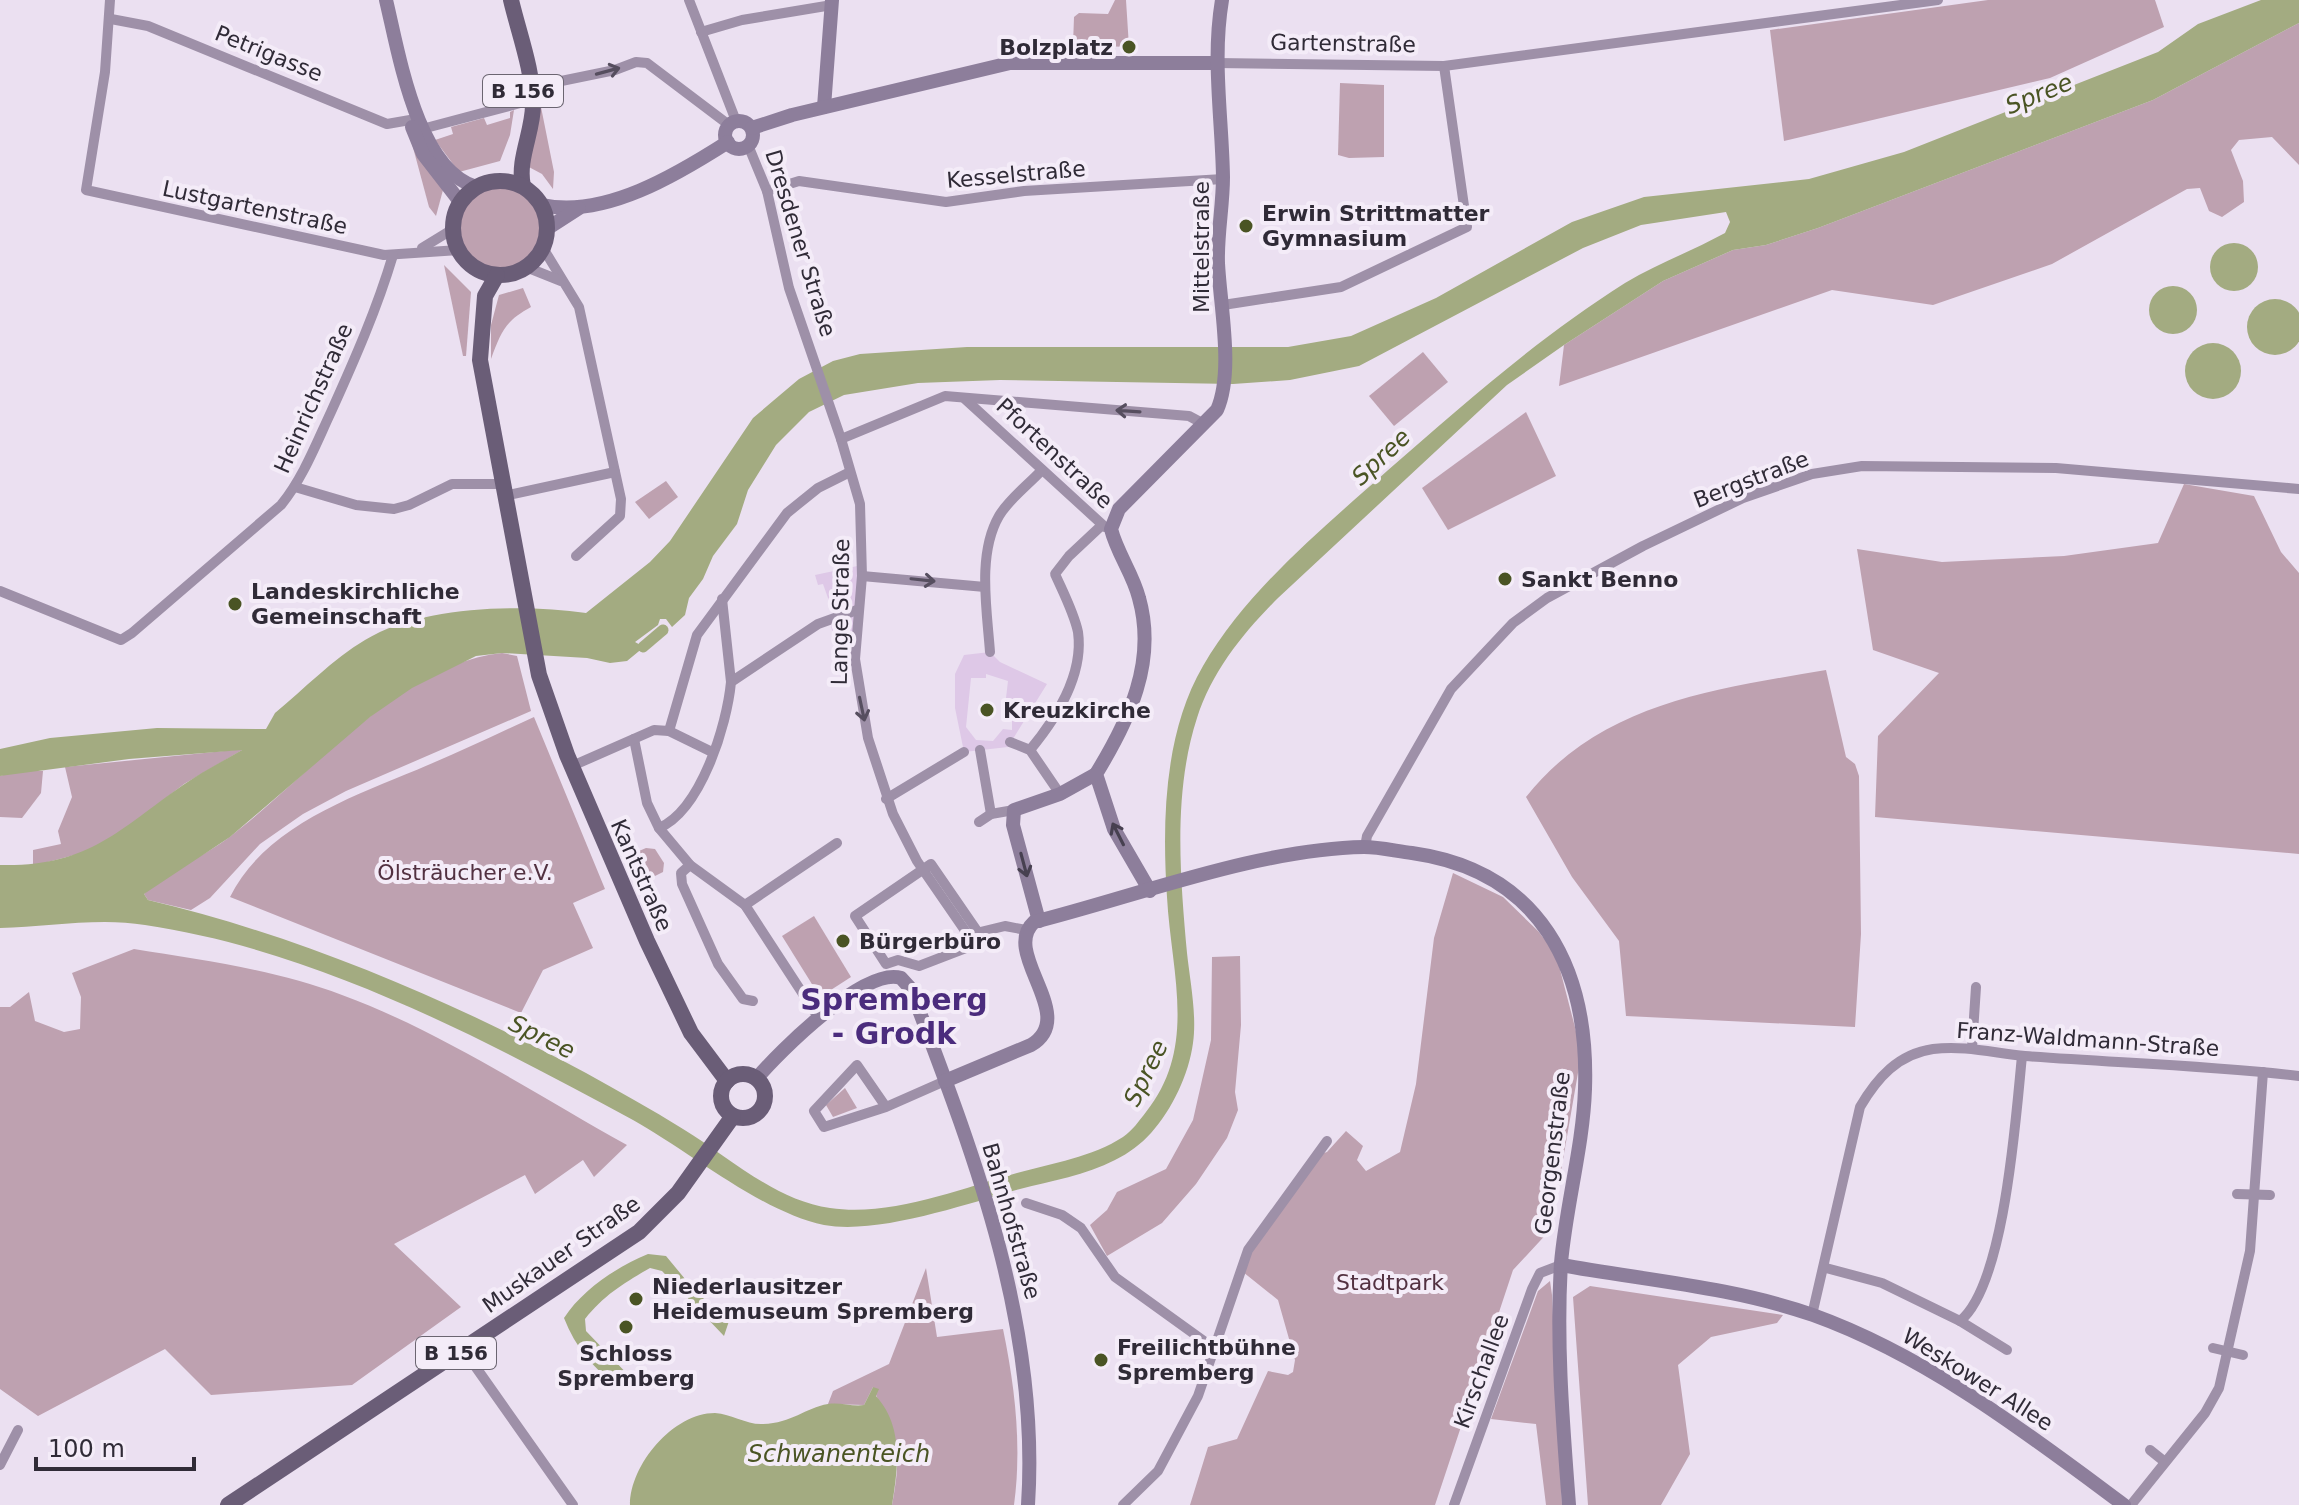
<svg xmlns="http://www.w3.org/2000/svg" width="2299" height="1505" viewBox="0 0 2299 1505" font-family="'DejaVu Sans',sans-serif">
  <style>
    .green { fill: #bea1b0 }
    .plaza { fill: #dec8e7; fill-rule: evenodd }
    .water { fill: #a3ab81; fill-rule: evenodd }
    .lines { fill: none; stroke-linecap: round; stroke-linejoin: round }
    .canal { stroke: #a3ab81; stroke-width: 11 }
    .street { stroke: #9e90a8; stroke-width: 10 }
    .secondary { stroke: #8d7e9b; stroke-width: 14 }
    .primary { stroke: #6a5d77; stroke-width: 16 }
    .oneway { stroke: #564e5f }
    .oneway2 { stroke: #474050 }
    .poi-dot { fill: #4a5424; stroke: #f4ecf8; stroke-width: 3 }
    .labels { text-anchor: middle; stroke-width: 8; stroke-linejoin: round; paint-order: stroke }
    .shield { fill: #f4ecf8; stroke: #6b6571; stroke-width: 2 }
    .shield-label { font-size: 20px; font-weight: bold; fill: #302b37 }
    .street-label { font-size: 22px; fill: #302b37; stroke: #f4ecf8 }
    .poi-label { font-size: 22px; font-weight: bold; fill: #302b37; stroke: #f4ecf8; text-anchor: start }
    .park-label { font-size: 22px; fill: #523141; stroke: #f4ecf8 }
    .water-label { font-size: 24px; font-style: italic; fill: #4a5424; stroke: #f4ecf8 }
    .district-label { font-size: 30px; font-weight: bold; fill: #4b2c7d; stroke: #f4ecf8 }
  </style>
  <rect width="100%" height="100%" fill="#ebe0f1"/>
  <!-- green -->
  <g class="green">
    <polygon points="1115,0 1126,0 1129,47 1073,45 1074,17 1079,13 1108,14"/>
    <polygon points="1988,0 2155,0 2164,27 2050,78 1784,141 1770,30"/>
    <polygon points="2299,23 2299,165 2272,137 2239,140 2231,150 2243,181 2244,202 2222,217 2209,211 2200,188 2187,189 2052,264 1933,305 1832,290 1559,386 1564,345 1663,281 1733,250 1766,245 1818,228 2153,100"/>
    <polygon points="1340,83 1384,85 1384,157 1349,158 1338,155"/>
    <polygon points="540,102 554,172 553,189 542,174 527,166"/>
    <polygon points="514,110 510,135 500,161 459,172 435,140 453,134 451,127 484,118 487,125 510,118 510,112"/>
    <polygon points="411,140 443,190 436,216 429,207"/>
    <circle cx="501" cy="228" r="42"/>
    <polygon points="444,265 471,292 466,356 463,356"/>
    <path d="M523,288L531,307C505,321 501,332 491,359V325L499,295Z"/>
    <polygon points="1423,352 1448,382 1394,426 1369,396"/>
    <polygon points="1526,412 1556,476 1448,530 1422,488"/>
    <polygon points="666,481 678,497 649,519 635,502"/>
    <polygon points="2184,484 2254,496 2281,552 2299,573 2299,854 1875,817 1878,736 1939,673 1873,650 1857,549 1942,562 2064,556 2158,543"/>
    <path d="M502,653L517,656L531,711L346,791L303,814L260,844L210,898L191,910L148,900L144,894C168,870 204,857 231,836C308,777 402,663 502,653Z"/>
    <path d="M1826,670L1846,757L1855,764L1859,776L1861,934L1855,1027L1626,1016L1619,941L1572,877L1526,797C1600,703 1715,689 1826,670Z"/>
    <path d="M534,717L605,889L573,903L593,948L543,970L521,1013L230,897C266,824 358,795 428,765C464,750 499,733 534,717Z"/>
    <polygon points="244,749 184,784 111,840 82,853 33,866 33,850 61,844 58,831 72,797 65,767"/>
    <polygon points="17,771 43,771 41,793 22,818 0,817 0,776"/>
    <polygon points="646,848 655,849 664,863 663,872 647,880 638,860 639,851"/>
    <polygon points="1453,873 1503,897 1538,931 1556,954 1577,1035 1579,1067 1551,1229 1513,1270 1435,1505 1190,1505 1208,1447 1237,1439 1268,1371 1288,1375 1293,1372 1295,1360 1278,1300 1243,1272 1250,1251 1321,1154 1327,1152 1346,1131 1363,1146 1357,1160 1366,1171 1400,1152 1416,1084 1434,938"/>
    <polygon points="814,916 851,977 820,997 782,936"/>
    <path d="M134,949C203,960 277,970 342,995C438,1030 537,1095 627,1145L594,1177L583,1160L535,1194L525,1175L394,1244L461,1307L352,1385L211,1395L165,1349L38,1416L0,1389V1007H10L29,992L35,1021L64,1032L80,1029L81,997L72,973Z"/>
    <polygon points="1240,956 1241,1025 1235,1092 1238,1110 1227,1138 1196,1184 1162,1223 1107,1256 1090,1225 1107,1210 1117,1192 1166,1169 1193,1120 1211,1040 1212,957"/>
    <polygon points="845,1088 857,1108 833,1117 826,1105"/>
    <path d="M926,1268L937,1337L1003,1329C1015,1387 1022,1446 1014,1505H892C904,1441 894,1443 873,1387L864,1405L828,1404L833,1391L889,1364Z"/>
    <polygon points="1550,1281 1552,1295 1562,1505 1546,1505 1536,1424 1491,1419 1538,1291"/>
    <polygon points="1590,1286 1783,1315 1777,1323 1711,1337 1678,1365 1690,1454 1661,1505 1588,1505 1573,1297"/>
  </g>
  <!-- plaza -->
  <g class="plaza">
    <polygon points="862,565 855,659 838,662 831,625 834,615 823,584 818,585 815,575"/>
    <path d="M990,652L1000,662L1047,684L1008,747L964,752L955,708V674L964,655ZM986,674L1008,681L1004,715H1012V730L1003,729L993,741L976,740L966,727L971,678H986Z"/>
  </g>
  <!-- water -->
  <g class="water">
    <path d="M2261,0H2299V23L2153,100L1818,228L1766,245L1733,250L1663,281L1564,345L1507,385L1278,598C1244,632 1212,671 1197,718C1173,792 1180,876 1187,953C1190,981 1197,1015 1193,1043C1189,1074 1172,1110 1151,1133C1141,1144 1129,1153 1115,1160C1086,1175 1051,1181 1020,1189C966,1204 878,1235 824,1225C761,1212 689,1151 633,1120C484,1039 315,950 145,925C99,917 47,927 0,928V865C88,867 117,831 183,785C202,772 223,761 242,750L129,759L0,776V749L50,738L157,728L266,729L275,713C304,689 333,659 365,640C423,605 521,604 586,613L650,562L670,541L753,418L799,379L833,361L860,354L967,347H1288L1351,336L1436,298L1572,222L1644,197L1809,179L1904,152L2158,52L2198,24ZM1726,212L1730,222L1725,233C1692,251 1657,264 1625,283C1538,338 1464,404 1387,471C1322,529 1247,590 1203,666C1164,733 1162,821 1167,897C1171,972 1198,1047 1146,1112C1139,1121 1132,1131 1123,1137C1092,1157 1053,1163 1017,1173C959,1189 891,1217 830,1208C776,1201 729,1157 683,1129C651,1109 618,1091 586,1073C448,999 300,936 148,900L144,894L230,837L370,717L412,688L476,656L502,653L587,658L610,663L627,661L644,647L635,642L658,625L660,619H666L672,627L685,615L689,598L703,579L713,556L737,524L748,490L776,445L809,412L844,395L918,383L1000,380L1233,384L1290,380L1359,366L1583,248L1641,225Z"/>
    <circle cx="2234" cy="267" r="24"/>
    <circle cx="2173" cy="310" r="24"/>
    <circle cx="2275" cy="327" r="28"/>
    <circle cx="2213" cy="371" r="28"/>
    <path d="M648,1254L666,1256L695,1291L729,1321L724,1336L662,1271L650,1268C624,1283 604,1295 585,1319L586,1331L634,1381L619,1388C595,1370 575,1347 564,1318C583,1289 617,1267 648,1254Z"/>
    <path d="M873,1387L879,1389L876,1396C904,1427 898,1468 892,1505H630C630,1465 673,1413 715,1413C732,1414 747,1425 763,1424C792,1423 805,1408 828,1404C840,1402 853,1407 864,1405Z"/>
  </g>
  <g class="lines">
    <!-- canal -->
    <polyline class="canal" points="643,647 663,630"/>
    <!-- street -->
    <g class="street">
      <polyline points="110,0 105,72 86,190 384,255 459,250"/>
      <polyline points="689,0 736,121"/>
      <polyline points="111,19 148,26 387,124 410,120"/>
      <polyline points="701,32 742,20 832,5"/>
      <polyline points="1216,63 1444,66 1938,0"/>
      <polyline points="532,87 615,70 636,62 647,63 729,125"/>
      <polyline points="422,129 524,102"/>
      <polyline points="748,145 767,191 789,288 841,439 860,504 862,576 855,659 868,738 893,814 917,861 968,935 1005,926 1026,930"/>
      <polyline points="767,191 799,181 946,202 1024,191 1223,179"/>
      <polyline points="422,248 453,229"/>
      <polyline points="543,248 579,307 621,499 620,516 576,556"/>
      <polyline points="526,267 561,281"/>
      <polyline points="1223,305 1341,287 1467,227 1444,66"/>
      <polyline points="965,399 1105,527"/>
      <polyline points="841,439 945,396 1189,416 1204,424"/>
      <polyline points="295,487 356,505 394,509 409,505 452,484 501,484"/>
      <polyline points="504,496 615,472"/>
      <polyline points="862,576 985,587"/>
      <path d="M0,591L121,640L132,633L281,505C303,478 316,444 331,412C354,361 377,309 393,255"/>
      <polyline points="722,599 731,682"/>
      <path d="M990,652C987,610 977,554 999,516C1009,499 1028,485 1042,470"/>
      <polyline points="669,731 697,635 787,513 818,488 850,472"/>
      <polyline points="634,739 647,803 659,828 690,865 745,905 818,1017"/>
      <polyline points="1010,742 1030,750 1060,794"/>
      <polyline points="980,750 991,814"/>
      <path d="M1030,750C1055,720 1084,675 1078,632C1074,613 1063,592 1055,574L1069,556L1101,526"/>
      <polyline points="572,766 654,730 669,731 712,752"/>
      <polyline points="886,799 964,752"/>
      <polyline points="979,822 991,814 1014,810"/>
      <path d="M659,828C701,810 727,725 731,682L818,624L857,610"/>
      <polyline points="1365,847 1367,836 1451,689 1513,623 1547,598 1643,546 1743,498 1812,474 1862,466 2056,468 2299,489"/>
      <polygon points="931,864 984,941 919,966 898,960 886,964 855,916"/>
      <polyline points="690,865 681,873 682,884 718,964 743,999 753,1001"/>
      <polyline points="745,905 837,843"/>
      <polyline points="1972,1048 1976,987"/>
      <polyline points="886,1107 857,1065 814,1111 824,1127 886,1107 945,1081"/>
      <polyline points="2237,1194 2270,1195"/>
      <polyline points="1026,1203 1062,1215 1081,1228 1115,1277 1215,1349"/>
      <path d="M1826,1268L1882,1283L1960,1321C2005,1285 2016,1114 2022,1056"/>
      <path d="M1812,1315L1860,1107C1877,1078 1898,1054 1933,1049C1964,1045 1994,1053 2025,1056C2116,1063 2208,1065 2299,1076"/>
      <polyline points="1960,1321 2007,1350"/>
      <polyline points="2213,1348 2243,1355"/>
      <polyline points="463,1349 573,1505"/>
      <polyline points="2150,1450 2165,1462"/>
      <polyline points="0,1465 18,1430"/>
      <polyline points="1123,1505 1158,1471 1198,1396 1248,1250 1327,1141"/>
      <polyline points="1454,1505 1532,1289 1540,1273 1561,1265"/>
      <polyline points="2131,1505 2205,1413 2219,1388 2250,1251 2263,1072"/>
    </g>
    <!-- secondary -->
    <g class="secondary">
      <path d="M386,0C399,54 417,169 476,187"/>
      <polyline points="824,107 832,0"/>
      <circle cx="739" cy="135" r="14"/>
      <polyline points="412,127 423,154 461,203"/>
      <polyline points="752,128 792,115 1010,63 1216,63"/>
      <path d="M542,205C604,219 678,174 728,142"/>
      <polyline points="548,228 579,208"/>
      <path d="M1150,891L1114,829L1096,774C1129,720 1157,662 1139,598C1133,574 1117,553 1111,529L1119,509L1217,410C1234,372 1220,305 1218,263C1217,235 1223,206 1223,177C1222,118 1212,59 1222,0"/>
      <polyline points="1039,921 1013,825 1014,810 1060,794 1096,774"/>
      <path d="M757,1078C779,1052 865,966 901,978L911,989C974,1155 1040,1324 1028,1505"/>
      <path d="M945,1081L1031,1045C1080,1016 1000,953 1034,922C1137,896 1258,849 1364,847C1379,847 1396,851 1412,853C1540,871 1589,968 1585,1089C1583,1147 1566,1205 1561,1263C1556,1344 1563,1425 1569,1505"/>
      <path d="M1561,1265C1644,1280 1733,1287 1813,1315C1927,1356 2027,1433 2124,1505"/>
    </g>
    <!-- primary -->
    <g class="primary">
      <path d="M511,0C519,34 533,70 533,105C533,132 517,160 523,186"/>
      <circle cx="500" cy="228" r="47"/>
      <polyline points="497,275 485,296 480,360 539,675 567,755 647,941 691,1033 727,1081"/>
      <circle cx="743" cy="1096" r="22"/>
      <polyline points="228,1505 639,1232 678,1193 733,1116"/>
    </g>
  </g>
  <!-- one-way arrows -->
  <defs><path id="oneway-shaft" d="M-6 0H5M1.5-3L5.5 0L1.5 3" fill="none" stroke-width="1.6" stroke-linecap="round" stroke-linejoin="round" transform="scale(2)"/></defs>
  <g class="oneway">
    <use href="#oneway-shaft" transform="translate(608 71) rotate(-15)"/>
    <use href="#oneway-shaft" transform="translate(1128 411) rotate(-176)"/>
    <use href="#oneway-shaft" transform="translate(923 580) rotate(6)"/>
    <use href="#oneway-shaft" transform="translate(862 709) rotate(78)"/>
  </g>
  <g class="oneway2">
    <use href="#oneway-shaft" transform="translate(1118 834) rotate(-117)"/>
    <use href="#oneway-shaft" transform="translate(1024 865) rotate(75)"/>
  </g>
  <!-- markers -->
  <g class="poi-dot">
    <circle cx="1129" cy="47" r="8"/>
    <circle cx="1246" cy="226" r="8"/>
    <circle cx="1505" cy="579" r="8"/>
    <circle cx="235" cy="604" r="8"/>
    <circle cx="987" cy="710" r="8"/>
    <circle cx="843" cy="941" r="8"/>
    <circle cx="636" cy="1299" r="8"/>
    <circle cx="626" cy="1327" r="8"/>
    <circle cx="1101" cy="1360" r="8"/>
  </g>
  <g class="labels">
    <!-- shield labels -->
    <g class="shield">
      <rect x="483" y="75" width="80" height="32" rx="6"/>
      <rect x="416" y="1337" width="80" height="32" rx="6"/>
    </g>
    <g class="shield-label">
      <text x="523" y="98">B 156</text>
      <text x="456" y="1360">B 156</text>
    </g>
    <!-- street labels -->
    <g class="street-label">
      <text transform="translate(1343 43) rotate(1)" y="8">Gartenstraße</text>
      <text transform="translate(269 53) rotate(22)" y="8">Petrigasse</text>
      <text transform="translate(1016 174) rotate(-5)" y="8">Kesselstraße</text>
      <text transform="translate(255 207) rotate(12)" y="8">Lustgartenstraße</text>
      <text transform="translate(801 243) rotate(73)" y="8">Dresdener Straße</text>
      <text transform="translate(1201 247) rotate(-90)" y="8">Mittelstraße</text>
      <text transform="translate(313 398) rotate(-66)" y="8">Heinrichstraße</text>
      <text transform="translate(1055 453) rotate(43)" y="8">Pfortenstraße</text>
      <text transform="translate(1751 479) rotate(-21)" y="8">Bergstraße</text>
      <text transform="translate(840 612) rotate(-89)" y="8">Lange Straße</text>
      <text transform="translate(642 875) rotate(66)" y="8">Kantstraße</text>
      <text transform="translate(2088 1039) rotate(4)" y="8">Franz-Waldmann-Straße</text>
      <text transform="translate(1552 1153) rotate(-83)" y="8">Georgenstraße</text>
      <text transform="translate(1012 1221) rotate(74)" y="8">Bahnhofstraße</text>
      <text transform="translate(561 1254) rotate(-35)" y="8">Muskauer Straße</text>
      <text transform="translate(1481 1371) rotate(-70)" y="8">Kirschallee</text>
      <text transform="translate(1978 1379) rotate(32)" y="8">Weskower Allee</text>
    </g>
    <!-- poi labels -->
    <g class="poi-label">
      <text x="1113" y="55" text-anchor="end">Bolzplatz</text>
      <text x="1262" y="221">Erwin Strittmatter<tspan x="1262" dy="25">Gymnasium</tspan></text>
      <text x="1521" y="587">Sankt Benno</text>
      <text x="251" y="599">Landeskirchliche<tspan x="251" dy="25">Gemeinschaft</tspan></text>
      <text x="1003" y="718">Kreuzkirche</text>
      <text x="859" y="949">Bürgerbüro</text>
      <text x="652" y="1294">Niederlausitzer<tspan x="652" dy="25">Heidemuseum Spremberg</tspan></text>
      <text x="1117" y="1355">Freilichtbühne<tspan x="1117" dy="25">Spremberg</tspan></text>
      <text x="626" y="1361" text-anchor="middle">Schloss<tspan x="626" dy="25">Spremberg</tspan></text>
    </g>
    <!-- park labels -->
    <g class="park-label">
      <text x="465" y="880">Ölsträucher e.V.</text>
      <text x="1390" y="1290">Stadtpark</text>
    </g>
    <!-- water labels -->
    <g class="water-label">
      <text transform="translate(2039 94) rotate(-22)" y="8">Spree</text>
      <text transform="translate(1381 457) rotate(-43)" y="8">Spree</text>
      <text transform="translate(542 1037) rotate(26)" y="8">Spree</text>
      <text transform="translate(1146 1073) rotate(-64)" y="8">Spree</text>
      <text x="839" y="1462">Schwanenteich</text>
    </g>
    <!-- district labels -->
    <g class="district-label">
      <text x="894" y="1010">Spremberg<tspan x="894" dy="34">- Grodk</tspan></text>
    </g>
  </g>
  <!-- scale -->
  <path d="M36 1457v12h158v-12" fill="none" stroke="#302b37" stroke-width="4"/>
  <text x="48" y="1457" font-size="24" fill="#302b37" stroke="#f4ecf8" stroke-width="6" paint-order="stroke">100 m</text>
</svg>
